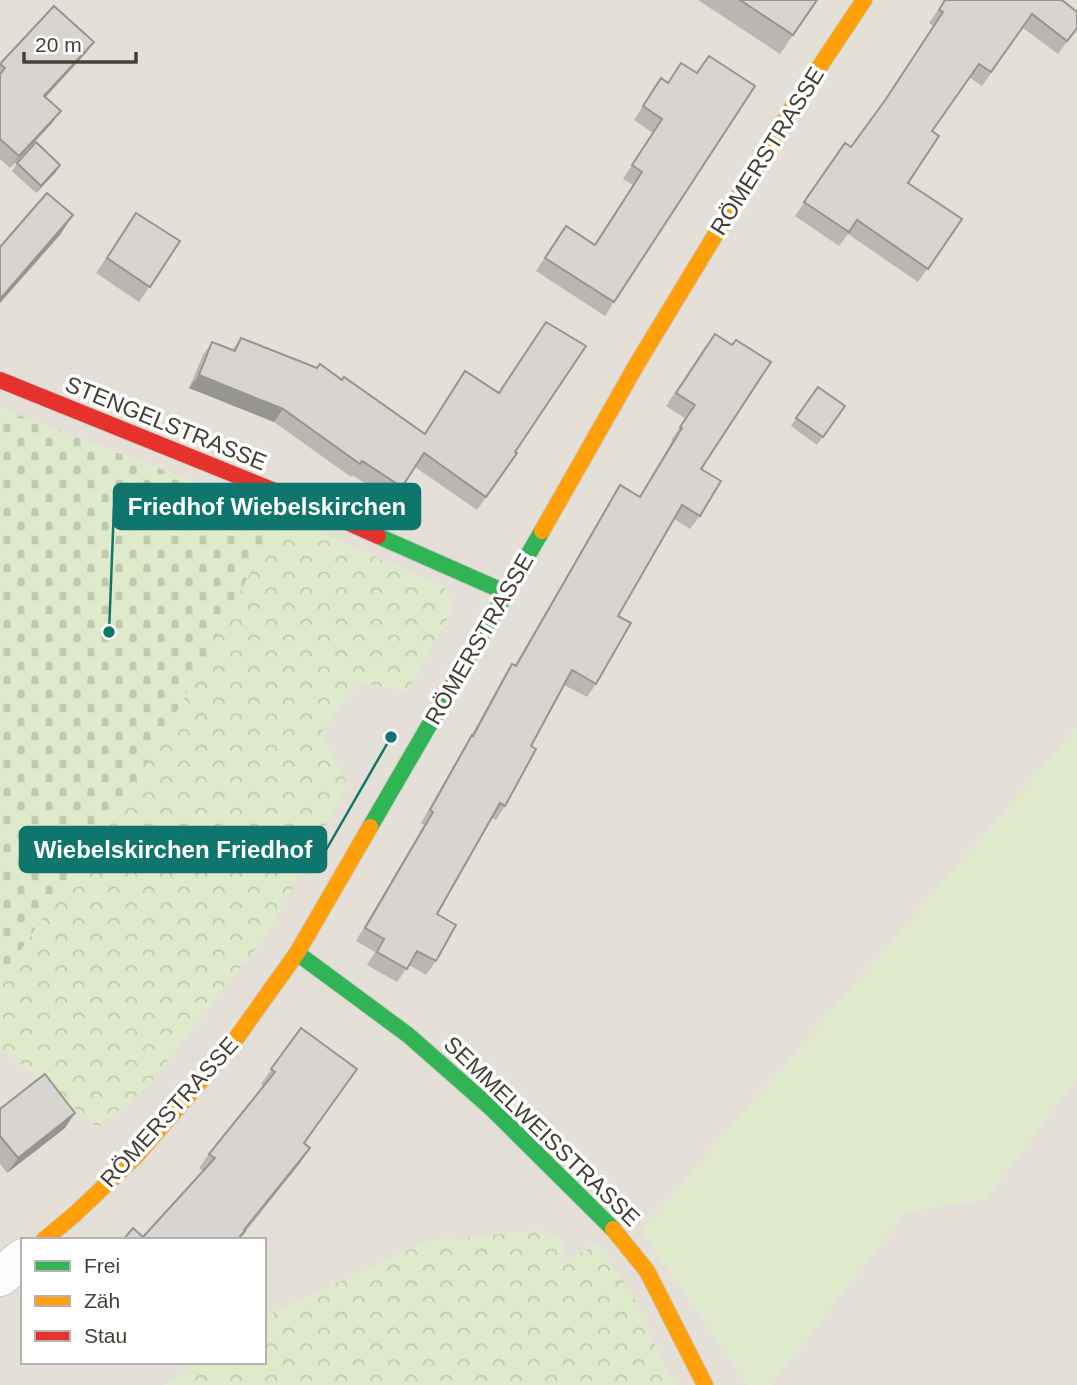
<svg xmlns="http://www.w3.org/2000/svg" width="1077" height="1385" viewBox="0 0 1077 1385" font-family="Helvetica,sans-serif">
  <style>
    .residential { fill: #e4e0d7 }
    .green { fill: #deeaca }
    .forest { fill: url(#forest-crowns) }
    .cemetery { fill: url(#cemetery-stones) }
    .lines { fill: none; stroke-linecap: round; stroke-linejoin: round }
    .street-casing { stroke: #cccac5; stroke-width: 40 }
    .fast-casing { stroke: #cfcbc0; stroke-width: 18 }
    .slow-casing { stroke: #cfcbc0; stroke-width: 18 }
    .jam-casing { stroke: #cfcbc0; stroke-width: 18 }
    .street { stroke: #fdfcfc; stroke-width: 38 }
    .fast { stroke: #30b455; stroke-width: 16 }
    .slow { stroke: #ff9f0a; stroke-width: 16 }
    .jam { stroke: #e5322d; stroke-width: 16 }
    .wall { fill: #bab7b3 }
    .shaded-wall { fill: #979592 }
    .building { fill: #d8d5d0; stroke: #979592; stroke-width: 2 }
    .labels { text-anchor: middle; stroke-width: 7; stroke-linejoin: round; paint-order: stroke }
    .street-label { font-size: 23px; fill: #463f36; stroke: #fff }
    .leader { fill: none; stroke: #0f766e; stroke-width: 2.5 }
    .callout-dot { fill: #0f766e; stroke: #fff; stroke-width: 2.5 }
    .callout { fill: #0f766e; stroke: #0f766e; stroke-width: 2.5 }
    .callout-label { font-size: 24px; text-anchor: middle; font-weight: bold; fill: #fff }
  </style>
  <defs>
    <pattern id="forest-crowns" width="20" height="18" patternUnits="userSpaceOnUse" patternTransform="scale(1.75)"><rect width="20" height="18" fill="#deeaca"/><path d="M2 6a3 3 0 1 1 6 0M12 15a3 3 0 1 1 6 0" fill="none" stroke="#c0caae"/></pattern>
    <pattern id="cemetery-stones" width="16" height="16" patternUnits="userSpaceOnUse" patternTransform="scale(1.75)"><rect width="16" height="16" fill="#deeaca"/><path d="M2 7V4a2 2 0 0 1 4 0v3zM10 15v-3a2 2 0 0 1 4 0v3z" fill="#c0caae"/></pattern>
  </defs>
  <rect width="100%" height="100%" fill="#f0eee9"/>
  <!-- residential -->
  <g class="residential">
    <polygon points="0,0 1077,0 1077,728 642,1230 747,1385 677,1385 666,1370 595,1244 561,1265 274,1312 264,1319 264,1240 23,1240 23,1362 200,1362 166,1385 0,1385 0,1047 42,1080 359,682 447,589 281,515 0,408"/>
    <polygon points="1077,1078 1077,1385 770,1385 906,1211 986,1199"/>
  </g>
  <!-- green -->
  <polygon class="green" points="1077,728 1077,1078 986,1199 906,1211 770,1385 747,1385 642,1230"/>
  <!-- forest -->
  <g class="forest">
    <polygon points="281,515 447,589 453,609 407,692 359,682 321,732 348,784 270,930 146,1088 97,1128 42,1080 0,1047 0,981 156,750"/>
    <polygon points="540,1230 563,1241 561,1265 596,1244 631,1292 666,1370 677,1385 166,1385 200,1362 264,1362 264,1319 274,1312 428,1241"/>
  </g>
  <!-- cemetery -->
  <polygon class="cemetery" points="0,408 281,515 156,750 0,981"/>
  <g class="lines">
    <defs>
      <polyline id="street" points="0,1277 23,1258"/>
      <g id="fast">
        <polyline points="378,536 507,593"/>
        <polyline points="370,827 542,531"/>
        <polyline points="297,953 408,1035 491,1108 613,1229"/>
      </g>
      <g id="slow">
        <polyline points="542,531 637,364 794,105 864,0"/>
        <polyline points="613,1229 647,1271 705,1385"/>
        <polyline points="44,1240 75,1214 135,1157 230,1047 297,953 370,827"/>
      </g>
      <polyline id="jam" points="0,380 302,502 378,536"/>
    </defs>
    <!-- street casing -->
    <use href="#street" class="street-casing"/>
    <!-- fast casing -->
    <use href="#fast" class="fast-casing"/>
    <!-- slow casing -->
    <use href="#slow" class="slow-casing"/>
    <!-- jam casing -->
    <use href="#jam" class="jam-casing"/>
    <!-- street -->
    <use href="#street" class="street"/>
    <!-- fast -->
    <use href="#fast" class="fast"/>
    <!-- slow -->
    <use href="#slow" class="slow"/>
    <!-- jam -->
    <use href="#jam" class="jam"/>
  </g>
  <!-- wall -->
  <g class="wall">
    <polygon points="698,0 817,0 780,54"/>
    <polygon points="945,0 1062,0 1077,28 1058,54 1023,28 982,86 969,77 932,131 908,183 962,219 918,282 848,234 839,246 795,216 845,143 851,147 877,111 933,26 929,23"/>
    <polygon points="94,42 85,54 46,97 52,123 10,168 0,159 0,64"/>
    <polygon points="681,63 614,302 605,316 536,271 566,226 594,245 633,185 623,179 653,133 634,120 661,78 668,83"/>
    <polygon points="17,163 60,165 55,173 36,193 12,171"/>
    <polygon points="136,213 180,241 139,302 96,273"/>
    <polygon points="241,338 342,380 424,434 465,371 515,452 517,453 477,510 415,467 392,500 352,475 351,477 274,422 189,388 203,355 212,342 232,350"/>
    <polygon points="705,347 700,516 690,529 674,519 618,616 596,684 587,697 564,685 531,746 505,806 496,820 492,818 437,914 436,961 426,975 409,965 397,982 367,965 375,952 356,941 424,825 421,823 463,749 470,738 503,678 512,664 515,665 611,499 620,485 639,497 672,441 671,440 686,419 666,406"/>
    <polygon points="818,387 845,406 817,445 791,426"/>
    <polygon points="301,1028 304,1143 310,1148 300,1163 239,1240 123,1240 143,1237 203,1171 199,1168 209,1154 264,1086 261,1084"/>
    <polygon points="0,1109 65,1128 7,1173 0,1164"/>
  </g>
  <!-- shaded-wall -->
  <g class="shaded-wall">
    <polygon points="94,42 85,54 35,108 44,96"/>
    <polygon points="61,111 52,123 10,168 19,156"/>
    <polygon points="60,165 55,173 36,193 41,186"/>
    <polygon points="73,215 60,235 0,303 0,299"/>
    <polygon points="199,375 283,409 274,422 189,388"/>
    <polygon points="75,1113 65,1128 7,1173 18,1158"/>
    <polygon points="310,1148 300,1163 242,1234 245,1231 239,1240 237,1240"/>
  </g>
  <!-- building -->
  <g class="building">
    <polygon points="740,0 817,0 793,35"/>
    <polygon points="945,0 1062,0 1077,12 1077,28 1067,41 1032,14 991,72 979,64 932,131 939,136 908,183 962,219 928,269 857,220 849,232 804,202 845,143 851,147 886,99 943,12 939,10"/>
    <polygon points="54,6 94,42 44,96 61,111 19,156 0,139 0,74 5,68 0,64"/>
    <polygon points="709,56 755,86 614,302 545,258 566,226 595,245 642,172 632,165 662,119 643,106 661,78 668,83 681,63 697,73"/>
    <polygon points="36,142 60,165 41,186 17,163"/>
    <polygon points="47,193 73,215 0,299 0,247"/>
    <polygon points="136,213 180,241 150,287 107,258"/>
    <polygon points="546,322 586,346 515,452 517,453 486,497 424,453 402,487 362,461 360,464 283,409 199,375 212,342 235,351 241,338 317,368 320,364 342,380 344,377 425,434 465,371 499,393"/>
    <polygon points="715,334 732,345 736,340 771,362 701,469 721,481 700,516 682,505 618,616 631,623 596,684 572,670 531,746 536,749 505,806 500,803 437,914 456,925 436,961 417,951 407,969 377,952 384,939 365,928 433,812 430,810 472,735 473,736 512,664 516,666 620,485 640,497 682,428 680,427 695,405 676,393"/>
    <polygon points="818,387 845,406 823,437 796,418"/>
    <polygon points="301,1028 357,1069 304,1143 310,1148 244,1230 245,1231 237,1240 123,1240 133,1228 143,1237 215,1158 209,1154 275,1072 271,1069"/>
    <polygon points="45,1074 75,1113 18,1158 0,1136 0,1109"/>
  </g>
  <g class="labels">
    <!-- street labels -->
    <g class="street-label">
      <text transform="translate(767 151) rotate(-58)" y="8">RÖMERSTRASSE</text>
      <text transform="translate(166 423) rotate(22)" y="8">STENGELSTRASSE</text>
      <text transform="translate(479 639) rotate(-60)" y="8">RÖMERSTRASSE</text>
      <text transform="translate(169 1112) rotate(-48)" y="8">RÖMERSTRASSE</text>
      <text transform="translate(542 1131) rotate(44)" y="8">SEMMELWEISSTRASSE</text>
    </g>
  </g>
  <!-- callouts -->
  <path class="leader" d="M109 632L114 507M391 737L326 850"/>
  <g class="callout-dot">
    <circle cx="109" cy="632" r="7"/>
    <circle cx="391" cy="737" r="7"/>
  </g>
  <g class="callout">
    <rect x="114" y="484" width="306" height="45" rx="7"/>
    <rect x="20" y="827" width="306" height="45" rx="7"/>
  </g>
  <g class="callout-label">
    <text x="267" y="515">Friedhof Wiebelskirchen</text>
    <text x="173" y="858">Wiebelskirchen Friedhof</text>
  </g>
  <!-- legend -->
  <rect x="21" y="1238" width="245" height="126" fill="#ffffff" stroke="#b5b2af" stroke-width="2"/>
  <rect x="35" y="1261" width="35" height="10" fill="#30b455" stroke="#b5b2af" stroke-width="2"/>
  <text x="84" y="1273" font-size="21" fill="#463f36">Frei</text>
  <rect x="35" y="1296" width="35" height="10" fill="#ff9f0a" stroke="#b5b2af" stroke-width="2"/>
  <text x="84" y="1308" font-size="21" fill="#463f36">Zäh</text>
  <rect x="35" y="1331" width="35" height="10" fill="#e5322d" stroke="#b5b2af" stroke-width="2"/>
  <text x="84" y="1343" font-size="21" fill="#463f36">Stau</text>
  <!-- scale -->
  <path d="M24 52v10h112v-10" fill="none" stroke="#463f36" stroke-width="3.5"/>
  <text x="35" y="52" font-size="21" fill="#463f36" stroke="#ffffff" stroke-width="5" paint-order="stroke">20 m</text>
</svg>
